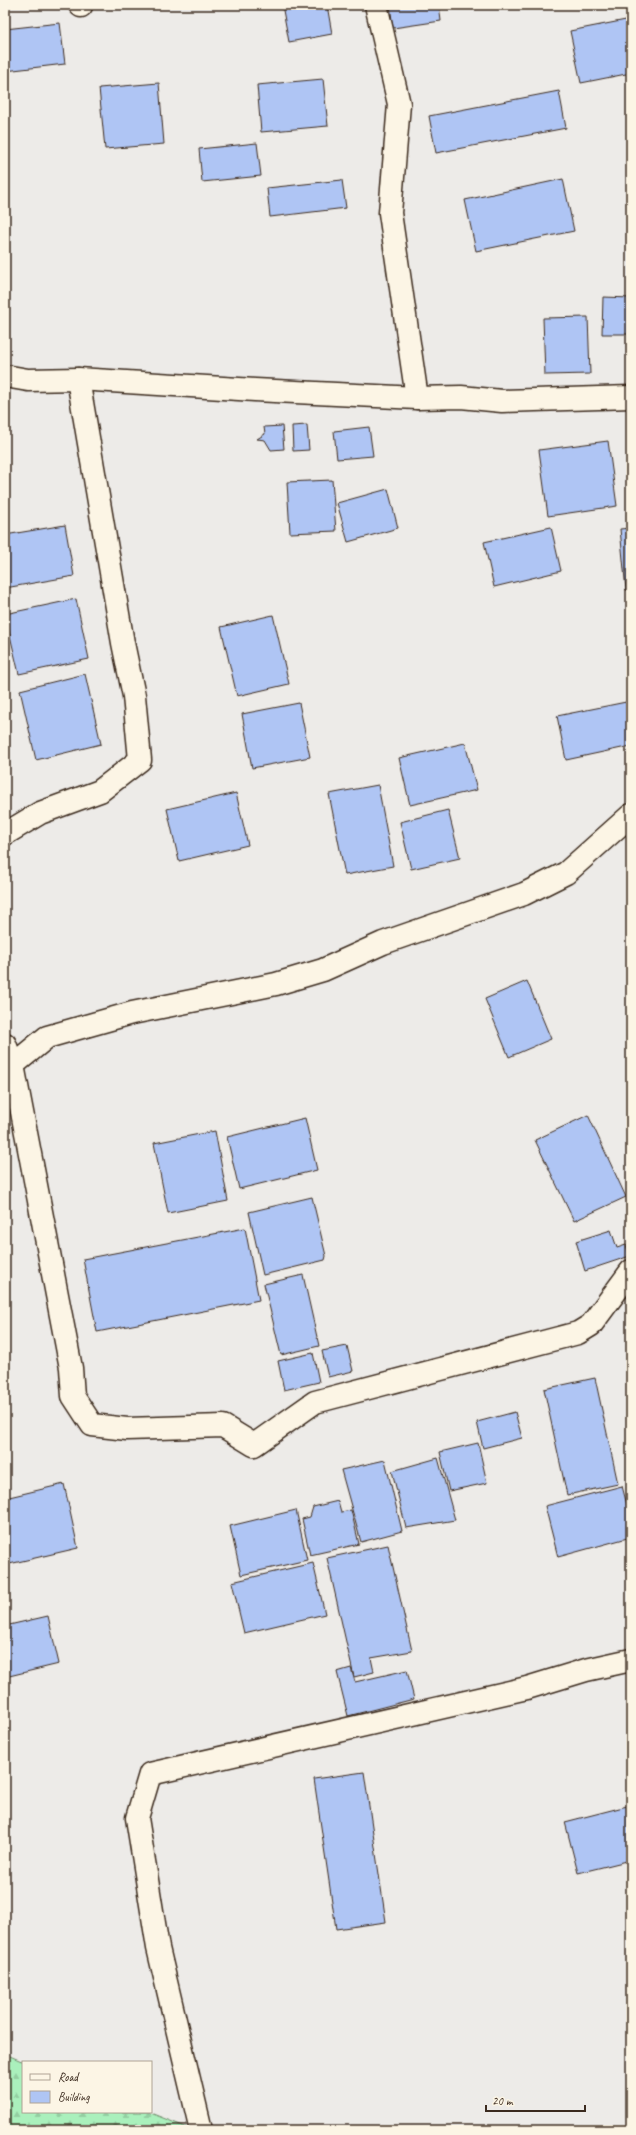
<svg xmlns="http://www.w3.org/2000/svg" width="636" height="2135" viewBox="0 0 636 2135" font-family="Caveat,sans-serif">
  <style>
    .forest { fill: url(#forest-firs); stroke: #728d6d }
    .building { fill: #afc5f4; stroke: #3b2a1e }
    .lines { fill: none; stroke-linecap: round; stroke-linejoin: round }
    .minor-casing { stroke: #3b2a1e; stroke-width: 25 }
    .minor { stroke: #fcf5e5; stroke-width: 22 }
  </style>
  <defs>
    <pattern id="forest-firs" width="22" height="20" patternUnits="userSpaceOnUse"><rect width="22" height="20" fill="#aaf0bc"/><path d="M5 1l3.5 6h-7zM16 11l3.5 6h-7z" fill="#93cea1"/></pattern>
  </defs>
  <rect width="100%" height="100%" fill="#edebe8"/>
  <filter id="ink" filterUnits="userSpaceOnUse"><feTurbulence type="fractalNoise" baseFrequency=".025" numOctaves="2"/><feDisplacementMap in="SourceGraphic" scale="8" xChannelSelector="R" yChannelSelector="G"/><feConvolveMatrix kernelMatrix="1 2 1 2 8 2 1 2 1" color-interpolation-filters="sRGB"/></filter>
  <g filter="url(#ink)">
    <!-- forest -->
    <polygon class="forest" points="5,2054 24,2062 23,2112 148,2112 193,2130 5,2130"/>
    <!-- building -->
    <g class="building">
      <polygon points="282,5 327,5 332,34 289,42"/>
      <polygon points="390,5 439,5 441,21 393,28"/>
      <polygon points="481,5 496,5 481,8"/>
      <polygon points="631,19 631,73 581,83 570,31"/>
      <polygon points="60,23 65,64 5,71 5,29"/>
      <polygon points="323,79 328,126 261,132 257,85"/>
      <polygon points="159,83 164,144 105,149 99,88"/>
      <polygon points="559,91 566,128 436,153 429,116"/>
      <polygon points="257,143 261,176 202,182 199,149"/>
      <polygon points="563,179 574,231 476,251 465,200"/>
      <polygon points="342,180 346,208 270,217 267,188"/>
      <polygon points="603,297 631,298 631,334 602,334"/>
      <polygon points="588,317 590,374 545,375 543,318"/>
      <polygon points="307,425 309,450 293,451 292,426"/>
      <polygon points="282,426 284,449 271,450 265,440 257,439 265,434 264,427"/>
      <polygon points="369,427 373,456 337,459 334,431"/>
      <polygon points="608,441 617,506 548,516 539,450"/>
      <polygon points="332,480 336,531 290,533 287,482"/>
      <polygon points="388,489 398,528 348,542 337,503"/>
      <polygon points="65,525 74,576 5,588 5,535"/>
      <polygon points="551,527 561,571 494,587 484,542"/>
      <polygon points="631,528 631,590 626,590 620,529"/>
      <polygon points="76,599 89,659 19,674 5,614"/>
      <polygon points="273,615 289,684 237,696 221,627"/>
      <polygon points="85,674 101,744 36,760 20,690"/>
      <polygon points="631,701 631,746 566,760 557,716"/>
      <polygon points="299,703 310,757 252,768 242,714"/>
      <polygon points="465,743 477,790 410,805 399,758"/>
      <polygon points="378,785 393,866 345,875 329,794"/>
      <polygon points="236,793 248,845 179,861 167,809"/>
      <polygon points="448,810 460,858 411,869 400,822"/>
      <polygon points="527,981 551,1039 509,1057 485,999"/>
      <polygon points="588,1115 626,1197 574,1221 535,1140"/>
      <polygon points="305,1118 317,1170 239,1189 227,1137"/>
      <polygon points="215,1131 228,1201 168,1213 154,1143"/>
      <polygon points="312,1197 326,1256 325,1260 263,1275 249,1212"/>
      <polygon points="245,1228 259,1300 97,1332 83,1259"/>
      <polygon points="611,1230 617,1248 626,1245 630,1256 585,1271 576,1241"/>
      <polygon points="303,1275 319,1346 281,1355 264,1284"/>
      <polygon points="347,1346 353,1371 328,1377 322,1351"/>
      <polygon points="313,1353 319,1382 284,1390 278,1361"/>
      <polygon points="595,1378 618,1484 567,1495 544,1389"/>
      <polygon points="515,1412 522,1438 483,1448 477,1422"/>
      <polygon points="478,1443 487,1483 449,1491 440,1452"/>
      <polygon points="438,1458 455,1520 406,1528 392,1471"/>
      <polygon points="385,1460 402,1531 361,1542 341,1470"/>
      <polygon points="64,1484 78,1548 5,1565 5,1498"/>
      <polygon points="622,1486 631,1520 631,1537 558,1557 545,1506"/>
      <polygon points="338,1501 341,1512 351,1510 359,1544 310,1555 302,1519 310,1517 313,1507"/>
      <polygon points="296,1510 307,1560 241,1575 230,1526"/>
      <polygon points="388,1545 412,1651 371,1658 374,1672 354,1677 327,1558"/>
      <polygon points="313,1563 325,1614 244,1633 232,1582"/>
      <polygon points="48,1616 59,1664 5,1677 5,1626"/>
      <polygon points="351,1668 355,1682 407,1670 414,1699 348,1716 337,1672"/>
      <polygon points="364,1772 386,1922 336,1929 314,1779"/>
      <polygon points="631,1805 631,1860 578,1873 565,1822"/>
      <polygon points="627,2105 631,2105 631,2130 630,2130"/>
    </g>
    <g class="lines">
      <defs>
        <g id="minor">
          <polyline points="80,5 81,6"/>
          <polyline points="376,5 399,104 390,213 417,398"/>
          <polyline points="5,376 28,380 78,379 255,390 417,398 461,397 502,401 631,397"/>
          <polyline points="5,834 40,813 100,791 140,760 134,696 123,643 78,379"/>
          <polyline points="5,1044 13,1065 71,1368 73,1396 92,1425 127,1429 223,1426 254,1445 315,1402 578,1333 591,1325 631,1271"/>
          <polyline points="13,1065 47,1037 132,1013 276,984 323,970 383,943 524,894 566,873 631,815"/>
          <polyline points="201,2130 158,1948 137,1818 150,1774 527,1688 586,1670 631,1660"/>
        </g>
      </defs>
      <!-- minor casing -->
      <use href="#minor" class="minor-casing"/>
      <!-- minor -->
      <use href="#minor" class="minor"/>
    </g>
  </g>
  <!-- margin -->
  <rect width="636" height="2135" fill="none" stroke="#fcf5e5" stroke-width="20"/>
  <rect x="10" y="10" width="616" height="2115" fill="none" stroke="#3b2a1e" stroke-width="1.5" filter="url(#ink)"/>
  <!-- legend -->
  <rect x="22" y="2061" width="130" height="52" fill="#fcf5e5" stroke="#afa495"/>
  <rect x="30" y="2074" width="20" height="6" fill="#fcf5e5" stroke="#afa495"/>
  <text x="58" y="2081" font-size="12" fill="#3b2a1e">Road</text>
  <rect x="30" y="2091" width="20" height="12" fill="#afc5f4" stroke="#afa495"/>
  <text x="58" y="2101" font-size="12" fill="#3b2a1e">Building</text>
  <!-- scale -->
  <path d="M486 2105v6h99v-6" fill="none" stroke="#3b2a1e" stroke-width="2"/>
  <text x="492" y="2105" font-size="12" fill="#3b2a1e" stroke="#fcf5e5" stroke-width="3" paint-order="stroke">20 m</text>
</svg>
